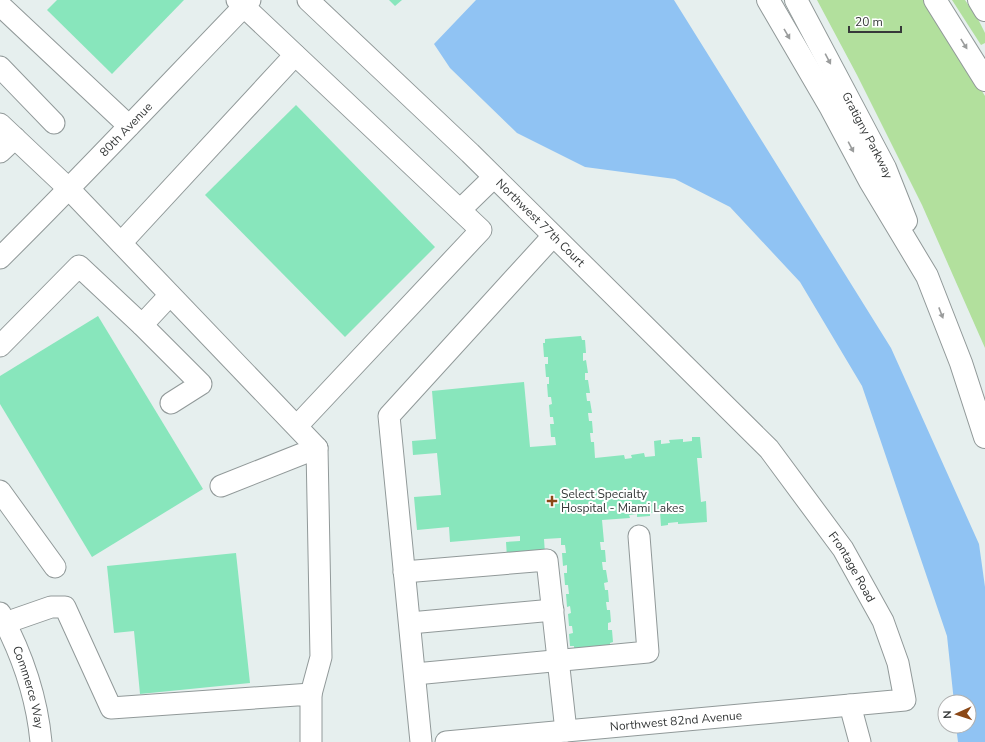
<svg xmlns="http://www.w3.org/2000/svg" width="985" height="742" viewBox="0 0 985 742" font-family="'Nunito Sans',sans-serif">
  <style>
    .green { fill: #b2e09d }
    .water { fill: #90c3f3 }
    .building { fill: #88e6bc }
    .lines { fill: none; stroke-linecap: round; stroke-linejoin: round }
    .minor-casing { stroke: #919999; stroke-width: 23 }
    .highway-casing { stroke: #919999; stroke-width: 24 }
    .minor { stroke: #fff; stroke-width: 21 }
    .highway { stroke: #fff; stroke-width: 22 }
    .oneway { fill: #9a9c9c }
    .poi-dot { fill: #8b4817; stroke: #fff; stroke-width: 1.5 }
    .labels { text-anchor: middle; stroke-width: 4; stroke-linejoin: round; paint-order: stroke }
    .street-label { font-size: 12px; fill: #363939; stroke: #fff }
    .poi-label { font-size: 12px; fill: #363939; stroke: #fff; text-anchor: start }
  </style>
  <rect width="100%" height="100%" fill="#e6efee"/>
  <!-- green -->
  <g class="green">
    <polygon points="817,0 926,0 985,96 985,348 922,205 857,75"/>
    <polygon points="952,0 965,0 978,19 985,33 985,43 981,45"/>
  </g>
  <!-- water -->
  <polygon class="water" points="476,0 674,0 891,348 979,544 985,587 985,742 958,742 956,726 969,726 969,702 954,702 947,636 862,386 800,282 730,207 675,179 585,167 517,133 450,68 434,44"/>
  <!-- building -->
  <g class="building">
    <polygon points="57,0 184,0 112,74 47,10"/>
    <polygon points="389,0 402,0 395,6"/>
    <polygon points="296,105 435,247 345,337 205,195"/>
    <polygon points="98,316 203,489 92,557 0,404 0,376"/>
    <polygon points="581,336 582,340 585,340 586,353 583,353 583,361 586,360 588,373 585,373 585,380 588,380 590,393 586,393 587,401 590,401 592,413 588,413 589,421 592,421 593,433 590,433 591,442 594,442 595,458 624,455 625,459 632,458 631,455 644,453 645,457 655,456 654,441 661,440 661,444 670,443 669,440 683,439 683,442 692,441 692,437 700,437 702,458 697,458 701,502 706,501 707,522 678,524 678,522 668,523 668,525 661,526 660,512 650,513 650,516 637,517 637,514 629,515 630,518 602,520 604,542 600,542 601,550 605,550 606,562 602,562 603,570 606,570 608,582 604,583 605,590 608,590 609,602 606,602 607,610 610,610 611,622 608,623 608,630 612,630 613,642 610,643 610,648 574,651 574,646 570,646 569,634 573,633 572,626 569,626 568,614 571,613 570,606 567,607 566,594 569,594 568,585 565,585 564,573 567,573 567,565 563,566 562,553 566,553 565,545 561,545 561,538 544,539 545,554 507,558 506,542 520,541 520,536 450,542 449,527 417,530 414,497 441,495 437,453 413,455 412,441 436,439 432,391 524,382 530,447 556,445 555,437 551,437 550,424 554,424 553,417 550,417 549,405 552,404 551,397 548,397 547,384 549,384 549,377 546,377 545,364 548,364 548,357 544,357 543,343 545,343 545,339"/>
    <polygon points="236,553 250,683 140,694 134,631 114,633 107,566"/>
  </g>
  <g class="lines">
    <defs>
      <g id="minor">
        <polyline points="237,0 481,230 297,426"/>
        <path id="s1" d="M308,0L470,153L769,449L843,549L883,621L898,663L905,700L446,742"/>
        <polyline points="2,7 129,126"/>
        <polyline points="0,67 54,123"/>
        <polyline points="0,124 69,189 317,448 221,486"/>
        <polyline points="0,152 15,138"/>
        <polyline points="460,210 494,177"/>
        <polyline points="121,243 295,55"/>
        <path id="s2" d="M0,258C85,174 167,86 250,0"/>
        <polyline points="142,325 201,384 171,403"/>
        <polyline points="0,346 79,266 142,325 170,295"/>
        <polyline points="0,491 55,567"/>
        <polyline points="404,572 547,560 566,731"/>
        <path id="s3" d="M0,613C21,652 37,698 41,742"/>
        <polyline points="5,623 51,607 65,607 111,708 311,694 311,742"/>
        <polyline points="410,623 553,610"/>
        <polyline points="415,674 648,652 639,536"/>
        <polyline points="311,694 321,657 317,448"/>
        <polyline points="850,705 860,742"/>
        <polyline points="421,742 389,416 553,236"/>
      </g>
      <g id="highway">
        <polyline points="768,0 831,108 870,181 927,276 961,363 985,437"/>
        <path id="s4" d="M796,0L885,168L906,221"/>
        <polyline points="935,0 985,80"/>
        <polyline points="979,0 985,10"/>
      </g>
    </defs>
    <!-- minor casing -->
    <use href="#minor" class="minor-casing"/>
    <!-- highway casing -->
    <use href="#highway" class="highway-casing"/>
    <!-- minor -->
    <use href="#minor" class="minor"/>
    <!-- highway -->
    <use href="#highway" class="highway"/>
  </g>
  <!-- one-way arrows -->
  <defs><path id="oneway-solid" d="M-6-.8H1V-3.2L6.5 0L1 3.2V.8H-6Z"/></defs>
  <g class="oneway">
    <use href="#oneway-solid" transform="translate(787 34) rotate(60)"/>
    <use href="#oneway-solid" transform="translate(964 44) rotate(58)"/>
    <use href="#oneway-solid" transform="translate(828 59) rotate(62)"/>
    <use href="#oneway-solid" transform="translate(851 147) rotate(62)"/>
    <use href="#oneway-solid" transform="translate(941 313) rotate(69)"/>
  </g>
  <!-- markers -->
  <path class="poi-dot" d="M550 495h4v4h4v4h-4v4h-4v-4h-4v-4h4z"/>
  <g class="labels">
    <!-- street labels -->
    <g class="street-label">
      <text dy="4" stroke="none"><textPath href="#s2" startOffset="180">80th Avenue</textPath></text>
      <text dy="4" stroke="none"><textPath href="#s4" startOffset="153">Gratigny Parkway</textPath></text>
      <text dy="4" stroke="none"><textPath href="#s1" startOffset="322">Northwest 77th Court</textPath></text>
      <text dy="4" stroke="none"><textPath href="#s1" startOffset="788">Frontage Road</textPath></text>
      <text dy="4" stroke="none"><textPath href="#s3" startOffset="80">Commerce Way</textPath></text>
      <text transform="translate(676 721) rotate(-5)" y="4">Northwest 82nd Avenue</text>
    </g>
    <!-- poi labels -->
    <g class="poi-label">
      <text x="561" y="498">Select Specialty<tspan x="561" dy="14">Hospital - Miami Lakes</tspan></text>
    </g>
  </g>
  <!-- north arrow -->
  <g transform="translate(957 714) rotate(267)"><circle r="19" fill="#ffffff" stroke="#afb0b0"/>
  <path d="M0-3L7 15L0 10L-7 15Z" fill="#8b4817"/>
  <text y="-6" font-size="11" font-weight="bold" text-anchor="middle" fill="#363939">N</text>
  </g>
  <!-- scale -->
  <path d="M849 26v6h52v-6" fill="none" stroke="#363939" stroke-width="2"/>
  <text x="855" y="26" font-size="12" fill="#363939" stroke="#ffffff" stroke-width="3" paint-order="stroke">20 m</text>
</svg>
